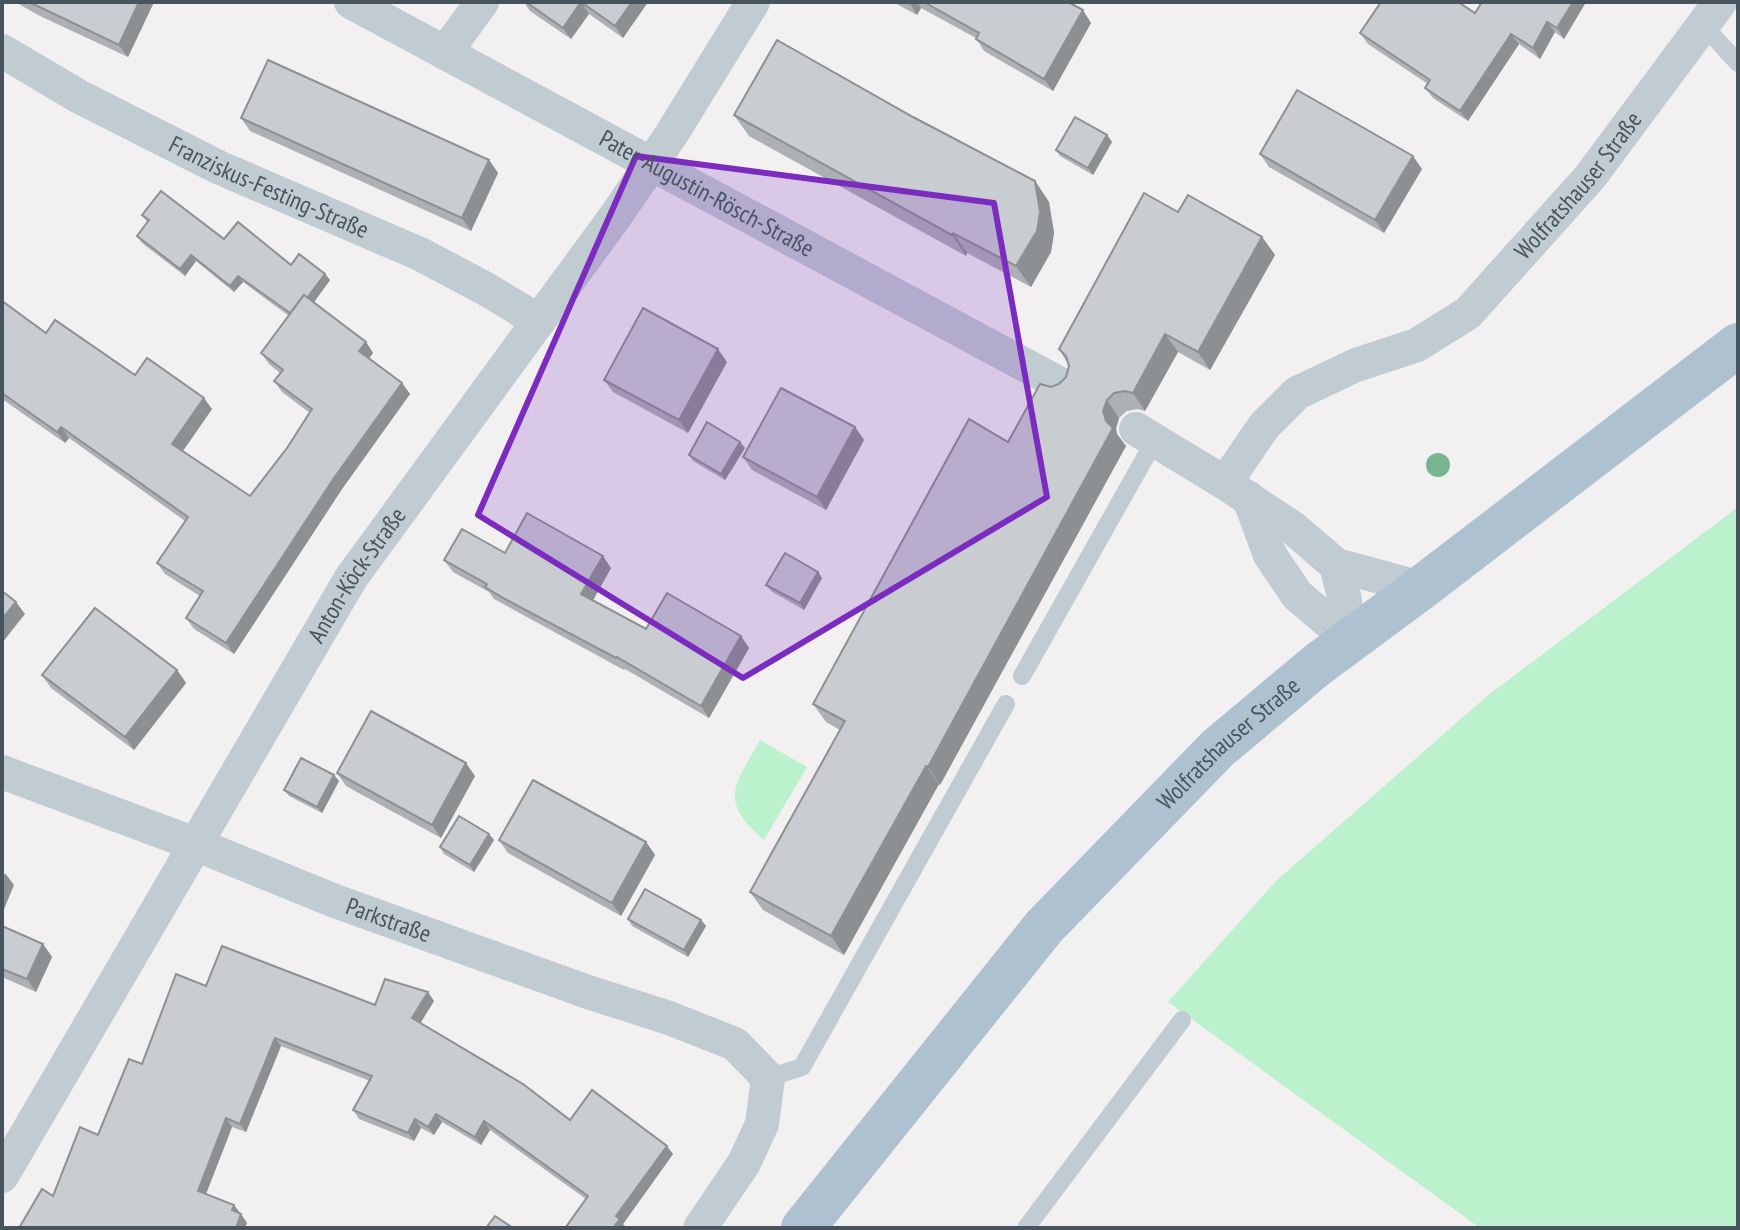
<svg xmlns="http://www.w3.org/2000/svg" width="1740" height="1230" viewBox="0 0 1740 1230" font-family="'PT Sans Narrow',sans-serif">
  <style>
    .green { fill: #bcf1ce }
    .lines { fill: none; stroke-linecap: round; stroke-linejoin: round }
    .lane { stroke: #c0cbd2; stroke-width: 18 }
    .street { stroke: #c0cbd2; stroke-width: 34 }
    .primary { stroke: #aec1d0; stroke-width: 44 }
    .tree { fill: #77b591 }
    .wall { fill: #adb0b5 }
    .shaded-wall { fill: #8d9093 }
    .building { fill: #c9cdd2; stroke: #8d9093; stroke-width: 2 }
    .marked { fill: #7b2cbf; fill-opacity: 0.2; stroke: #7b2cbf; stroke-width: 6; stroke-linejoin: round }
    .labels { text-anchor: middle; stroke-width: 8; stroke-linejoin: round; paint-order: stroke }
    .street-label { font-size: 24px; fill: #47545e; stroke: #fff }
  </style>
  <rect width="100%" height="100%" fill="#f2f0f0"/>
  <!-- green -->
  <g class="green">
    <polygon points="1738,507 1738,1228 1480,1228 1168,1002 1276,881 1487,696"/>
    <path d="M760,740L807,767L764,840C718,799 734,787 760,740Z"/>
  </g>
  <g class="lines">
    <!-- lane -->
    <g class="lane">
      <polyline points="1703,25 1738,63"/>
      <polyline points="1022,676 1155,440"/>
      <polyline points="768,1078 802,1067 1006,704"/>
      <polyline points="1026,1228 1182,1020"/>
    </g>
    <!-- street -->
    <g class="street">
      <path id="s1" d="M351,2L1062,385"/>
      <path id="s2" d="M2,51L78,96L218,167L420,254L486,289L539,321"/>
      <polyline points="445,53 482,2"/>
      <polyline points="1136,429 1225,483 1293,528 1336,565 1421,588"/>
      <path id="s3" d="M1225,483L1264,426L1297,393L1356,365L1417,345L1468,313L1590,177L1720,2"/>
      <polyline points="1249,498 1270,555 1297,595 1350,640"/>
      <polyline points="1336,565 1345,600 1350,640"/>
      <path id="s4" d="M2,772L195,844L335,901L588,992L669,1018L735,1044L768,1078L762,1124L744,1163L700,1228"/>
      <path id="s5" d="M2,1176L351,578L617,214L671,135L753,2"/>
    </g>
    <!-- primary -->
    <path class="primary" id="s6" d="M803,1228L1044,927L1218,748L1317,665L1421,588L1738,345"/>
  </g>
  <!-- trees -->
  <circle class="tree" cx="1438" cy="465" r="12"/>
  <!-- wall -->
  <g class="wall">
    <polygon points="15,2 154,2 128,57 40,16"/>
    <polygon points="524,2 648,2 623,38 589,14 571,39 530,11"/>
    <polygon points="893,2 1068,2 1091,23 1053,91 984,51 976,38 921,8 917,15"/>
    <polygon points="1586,2 1564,39 1555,32 1540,59 1519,44 1468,121 1433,98 1425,88 1428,84 1368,44 1360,33"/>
    <polygon points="734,115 913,117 1035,181 1049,202 1054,233 1051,252 1031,287 967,253 966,256 749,136"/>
    <polygon points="241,118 401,121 489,160 498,173 471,231 250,131"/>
    <polygon points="1107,135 1112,142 1093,175 1060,156 1056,150"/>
    <polygon points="1260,154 1422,169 1384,233 1269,167"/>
    <polygon points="1178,212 1262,237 1275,255 1210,370 1178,352 1145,411 1137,409 1127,411 1119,418 1116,429 1117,434 1126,446 940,785 939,784 844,955 763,910 750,892 840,730 826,722 813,704 1008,442 1051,387 1059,384 1066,377 1069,366 1059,349"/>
    <polygon points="142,215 224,239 291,265 325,274 330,280 313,303 366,342 373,353 369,359 402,383 410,394 342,489 234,654 194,629 186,618 200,596 165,574 157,563 185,521 69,438 65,443 2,399 2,301 46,333 135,375 212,409 183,451 250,496 287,448 310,413 282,392 274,381 280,373 269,364 261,353 289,316 243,282 234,292 196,261 185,276 142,243 137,236 147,222"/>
    <polygon points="727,362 688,433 613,392 604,380"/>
    <polygon points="855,427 864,440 826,510 752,470 743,457"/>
    <polygon points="740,442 745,448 725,480 693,461 689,455"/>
    <polygon points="505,553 611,568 593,600 646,629 741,636 749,648 709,718 625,669 624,670 494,599 489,592 453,572 444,560"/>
    <polygon points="818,572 822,578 804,610 771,591 766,585"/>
    <polygon points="177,670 186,683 134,750 51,688 42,675"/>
    <polygon points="337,773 475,776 441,838 346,786"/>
    <polygon points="334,775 339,781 322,813 289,796 284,790"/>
    <polygon points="489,834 494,840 474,872 444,854 440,847"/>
    <polygon points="499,840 646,842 655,855 621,916 508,853"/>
    <polygon points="628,919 701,920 706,926 688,957 632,926"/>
    <polygon points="2,926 43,944 52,957 36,992 2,977"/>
    <polygon points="206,986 375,1005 434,1001 420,1023 570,1120 673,1154 623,1224 625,1228 566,1228 586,1199 490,1130 481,1145 442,1122 434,1135 421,1128 414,1141 359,1119 353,1110 370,1081 281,1046 246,1132 232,1127 206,1194 234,1205 247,1223 53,1196 98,1135 142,1064"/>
  </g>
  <!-- shaded-wall -->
  <g class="shaded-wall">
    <polygon points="139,2 154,2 128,57 119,45"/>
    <polygon points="581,2 589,14 571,39 563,28"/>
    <polygon points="632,2 648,2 623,38 615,26"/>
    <polygon points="909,2 917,2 921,8 917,15"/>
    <polygon points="1573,2 1586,2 1564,39 1557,28"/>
    <polygon points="1083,10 1091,23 1053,91 1044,79"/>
    <polygon points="1547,22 1555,32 1540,59 1533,48"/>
    <polygon points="1511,34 1519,44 1468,121 1460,111"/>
    <polygon points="1107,135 1112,142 1093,175 1088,168"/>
    <polygon points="1413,156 1422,169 1384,233 1375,220"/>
    <polygon points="489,160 498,173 471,231 462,218"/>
    <polygon points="1035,181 1049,202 1054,233 1051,252 1031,287 1016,266"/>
    <polygon points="953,233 967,253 966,256 952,235"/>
    <polygon points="1262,237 1275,255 1210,370 1198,352"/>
    <polygon points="191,255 196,261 185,276 180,269"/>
    <polygon points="325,274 330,280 299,323 294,316"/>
    <polygon points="238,276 243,282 234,292 230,286"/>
    <polygon points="1165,334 1178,352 1145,411 1133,393"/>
    <polygon points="366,342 373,353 366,362 359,351"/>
    <polygon points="718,349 727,362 688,433 679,420"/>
    <polygon points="402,383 410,394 342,489 234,654 226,643 334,478"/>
    <polygon points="204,398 212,409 180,455 172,444"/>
    <polygon points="1107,400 1119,418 1116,429 1117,434 1126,446 940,785 928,767 1106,421 1103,411"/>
    <polygon points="61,427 69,438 65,443 57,432"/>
    <polygon points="855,427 864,440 826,510 817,497"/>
    <polygon points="740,442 745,448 725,480 721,474"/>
    <polygon points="603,556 611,568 590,606 581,594"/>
    <polygon points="818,572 822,578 804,610 800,603"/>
    <polygon points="16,602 25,614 2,643 2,619"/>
    <polygon points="741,636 749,648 709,718 701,706"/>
    <polygon points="177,670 186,683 134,750 125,737"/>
    <polygon points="466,763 475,776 441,838 432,825"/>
    <polygon points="926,766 939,784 844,955 831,936"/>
    <polygon points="334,775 339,781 322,813 317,807"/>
    <polygon points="489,834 494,840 474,872 470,865"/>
    <polygon points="646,842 655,855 621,916 612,903"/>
    <polygon points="5,873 14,885 2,914 2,881"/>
    <polygon points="701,920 706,926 688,957 684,950"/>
    <polygon points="43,944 52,957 36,992 27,979"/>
    <polygon points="428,992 434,1001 418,1027 412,1018"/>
    <polygon points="275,1038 281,1046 246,1132 240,1124"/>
    <polygon points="436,1114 442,1122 434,1135 428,1127"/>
    <polygon points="226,1118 232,1127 204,1199 198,1191"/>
    <polygon points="415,1119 421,1128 414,1141 408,1133"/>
    <polygon points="484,1121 490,1130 481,1145 475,1137"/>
    <polygon points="667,1146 673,1154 623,1224 626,1227 613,1228 616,1216"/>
    <polygon points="234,1205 240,1213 232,1210"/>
    <polygon points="241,1214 247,1223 245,1228 236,1228"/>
  </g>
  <!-- building -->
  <g class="building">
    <polygon points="29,2 139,2 119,45"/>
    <polygon points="526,2 632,2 615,26 581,2 563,28"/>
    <polygon points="924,2 1068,2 1083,10 1044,79 976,39 979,33"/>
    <polygon points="1381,2 1458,2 1475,13 1482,2 1573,2 1557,28 1547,22 1533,48 1511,34 1460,111 1425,88 1430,80 1360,33"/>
    <polygon points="777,40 913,117 1035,181 1040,212 1037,231 1016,266 953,233 952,235 734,115"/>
    <polygon points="268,60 489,160 462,218 241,118"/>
    <polygon points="1297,90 1413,156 1375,220 1260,154"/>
    <polygon points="1075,117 1107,135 1088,168 1056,150"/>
    <polygon points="161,191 224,239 238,222 291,265 299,254 325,274 307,298 304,295 290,313 238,276 230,286 191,255 180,269 137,236 149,220 142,215"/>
    <polygon points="1144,193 1178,212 1188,195 1262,237 1198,352 1165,334 1133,393 1125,391 1114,393 1107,400 1103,411 1106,421 1113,428 928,767 926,766 831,936 750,892 845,721 813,704 969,419 1008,442 1040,384 1051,387 1059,384 1066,377 1069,366 1066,356 1059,349"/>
    <polygon points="304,295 366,342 359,351 402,383 334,478 226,643 186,618 203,591 157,563 188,517 61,427 57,432 2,393 2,301 46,333 55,320 135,375 147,358 204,398 172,444 250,496 287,448 312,409 274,381 283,370 261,353"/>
    <polygon points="643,308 718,349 679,420 604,380"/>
    <polygon points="781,388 855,427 817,497 743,457"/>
    <polygon points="707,422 740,442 721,474 689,455"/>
    <polygon points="527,513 603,556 581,594 646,629 667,593 741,636 701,706 617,657 616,658 505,599 485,587 487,584 444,560 462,529 505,553"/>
    <polygon points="785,553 818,572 800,603 766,585"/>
    <polygon points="2,591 16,602 2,619"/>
    <polygon points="95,608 177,670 125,737 42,675"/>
    <polygon points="371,711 466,763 432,825 337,773"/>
    <polygon points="301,758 334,775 317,807 284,790"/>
    <polygon points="533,780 646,842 612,903 499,840"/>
    <polygon points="459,816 489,834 470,865 440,847"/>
    <polygon points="645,889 701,920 684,950 628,919"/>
    <polygon points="2,926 43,944 27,979 2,969"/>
    <polygon points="222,946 375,1005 385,979 428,992 412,1018 523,1084 570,1120 592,1090 667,1146 616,1216 620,1219 613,1228 567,1228 566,1227 588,1196 484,1121 475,1137 436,1114 428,1127 415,1119 408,1133 353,1110 372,1076 275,1038 240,1124 226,1118 198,1191 234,1205 232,1210 241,1214 236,1228 19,1228 42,1189 53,1196 80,1127 98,1135 129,1059 142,1064 176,974 206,986"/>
    <polygon points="495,1216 513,1228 486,1228"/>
  </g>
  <!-- marked area -->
  <path class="marked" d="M636,156L994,203L1047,497L743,678L478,515Z"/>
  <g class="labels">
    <!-- street labels -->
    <g class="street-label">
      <text dy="8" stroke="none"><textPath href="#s3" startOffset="474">Wolfratshauser Straße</textPath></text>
      <text dy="8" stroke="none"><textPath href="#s2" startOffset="300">Franziskus-Festing-Straße</textPath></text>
      <text dy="8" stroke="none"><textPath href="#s1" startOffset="404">Pater-Augustin-Rösch-Straße</textPath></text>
      <text dy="8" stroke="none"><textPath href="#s5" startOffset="698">Anton-Köck-Straße</textPath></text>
      <text dy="8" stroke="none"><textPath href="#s6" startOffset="646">Wolfratshauser Straße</textPath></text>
      <text dy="8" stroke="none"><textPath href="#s4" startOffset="414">Parkstraße</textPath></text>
    </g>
  </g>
  <!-- border -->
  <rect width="1740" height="1230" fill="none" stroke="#47545e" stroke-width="8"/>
</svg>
